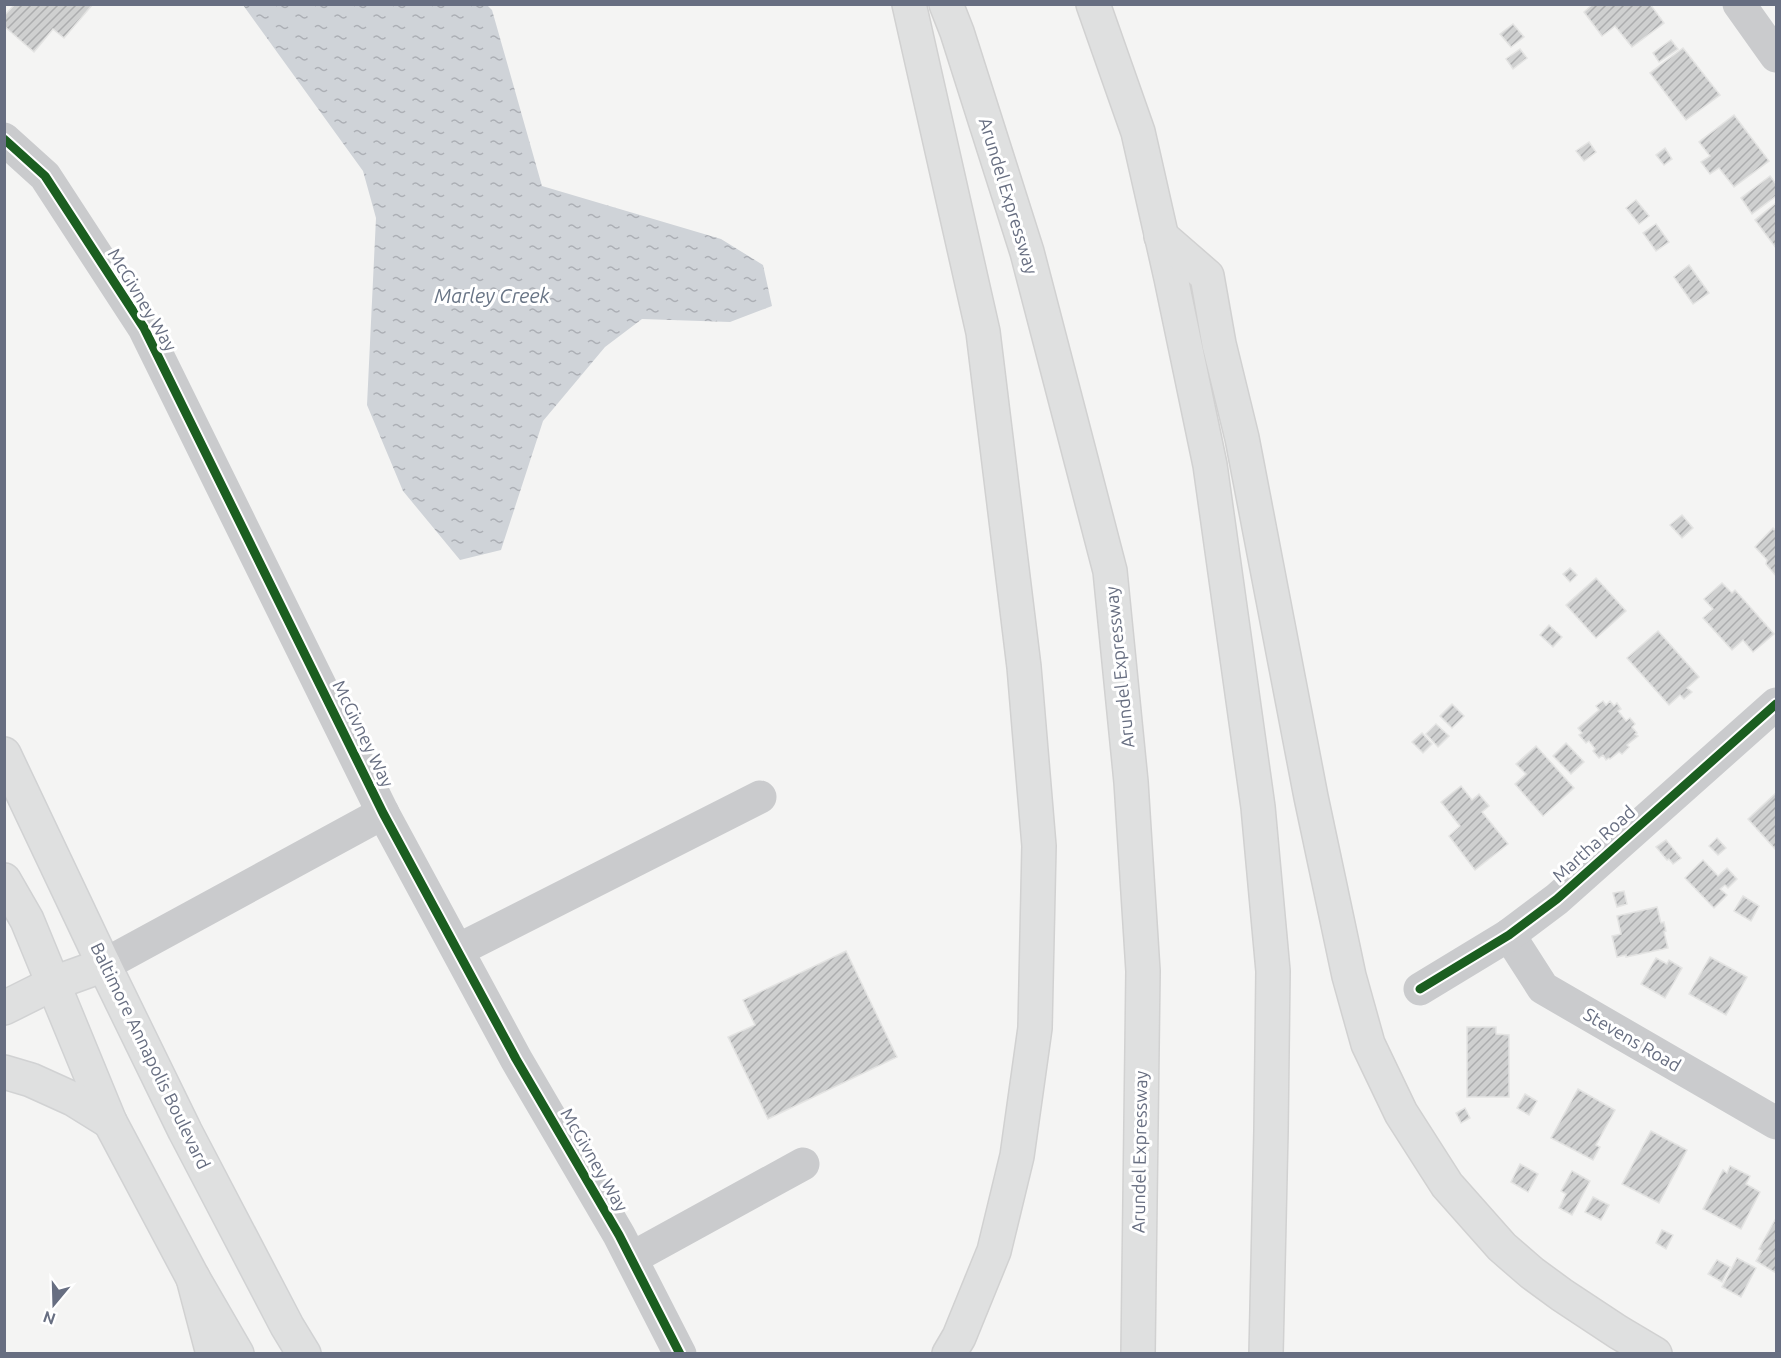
<svg xmlns="http://www.w3.org/2000/svg" width="1781" height="1358" viewBox="0 0 1781 1358" font-family="Ubuntu,sans-serif">
  <style>
    .water { fill: url(#water-ripples) }
    .building { fill: url(#building-hatch); stroke: #e4e4e3; stroke-width: 1.5 }
    .lines { fill: none; stroke-linecap: round; stroke-linejoin: round }
    .major-casing { stroke: #d1d2d3; stroke-width: 36 }
    .highway-casing { stroke: #d1d1d1; stroke-width: 36 }
    .minor { stroke: #cacbcd; stroke-width: 33 }
    .major { stroke: #dfe0e0; stroke-width: 33 }
    .highway { stroke: #dfe0e0; stroke-width: 33 }
    .cycleway-casing { stroke: #fff; stroke-width: 13 }
    .cycleway { stroke: #1b5e20; stroke-width: 9 }
    .labels { text-anchor: middle; stroke-width: 6; stroke-linejoin: round; paint-order: stroke }
    .street-label { font-size: 18px; fill: #676e81; stroke: #fff }
    .water-label { font-size: 20px; font-style: italic; fill: #687485; stroke: #fff }
  </style>
  <defs>
    <pattern id="water-ripples" width="26" height="14" patternUnits="userSpaceOnUse" patternTransform="scale(1.5)"><rect width="26" height="14" fill="#cfd3d8"/><path d="M2 4q2-2 4 0t4 0M15 11q2-2 4 0t4 0" fill="none" stroke="#acafb5"/></pattern>
    <pattern id="building-hatch" width="6" height="6" patternUnits="userSpaceOnUse" patternTransform="scale(1.5)"><rect width="6" height="6" fill="#cfd0d0"/><path d="M-1 1l2-2M0 6l6-6M5 7l2-2" fill="none" stroke="#acadae"/></pattern>
  </defs>
  <rect width="100%" height="100%" fill="#f4f4f3"/>
  <!-- water -->
  <polygon class="water" points="243,5 487,5 492,10 542,186 721,239 763,265 772,306 730,322 642,319 605,347 543,421 501,550 460,560 403,491 367,405 376,218 363,171"/>
  <!-- building -->
  <g class="building">
    <polygon points="15,4 93,4 64,38 53,29 34,52 4,26 4,16"/>
    <polygon points="1593,4 1650,4 1664,23 1632,47 1615,26 1602,36 1584,12"/>
    <polygon points="1513,24 1524,37 1511,47 1500,34"/>
    <polygon points="1671,40 1678,49 1659,62 1653,53"/>
    <polygon points="1683,48 1720,95 1686,120 1650,73"/>
    <polygon points="1520,49 1527,58 1513,69 1506,59"/>
    <polygon points="1734,115 1769,161 1734,187 1719,168 1710,174 1701,162 1710,156 1699,142"/>
    <polygon points="1589,142 1596,152 1584,161 1576,151"/>
    <polygon points="1665,148 1672,159 1664,165 1656,155"/>
    <polygon points="1770,176 1776,184 1776,196 1752,214 1741,198"/>
    <polygon points="1636,200 1649,216 1639,224 1626,208"/>
    <polygon points="1776,203 1776,248 1755,220"/>
    <polygon points="1656,224 1669,242 1656,251 1643,233"/>
    <polygon points="1689,265 1709,293 1693,304 1674,277"/>
    <polygon points="1682,515 1693,528 1682,538 1670,525"/>
    <polygon points="1773,528 1774,530 1776,528 1776,576 1766,564 1767,560 1755,547"/>
    <polygon points="1570,568 1577,575 1570,582 1563,574"/>
    <polygon points="1596,578 1626,611 1596,638 1566,605"/>
    <polygon points="1722,583 1732,593 1735,590 1774,634 1753,652 1743,640 1732,650 1703,618 1713,609 1704,599"/>
    <polygon points="1549,625 1562,637 1553,647 1540,635"/>
    <polygon points="1658,631 1699,677 1687,688 1692,692 1684,699 1680,695 1669,705 1627,658"/>
    <polygon points="1603,701 1606,705 1610,701 1614,706 1617,703 1621,709 1618,711 1626,721 1630,718 1635,724 1632,727 1637,733 1635,734 1638,736 1627,745 1629,747 1622,754 1619,752 1610,759 1609,758 1606,760 1603,755 1599,758 1593,751 1595,749 1589,741 1586,743 1579,735 1582,733 1578,728 1599,710 1596,706"/>
    <polygon points="1452,704 1464,716 1452,728 1440,716"/>
    <polygon points="1436,724 1449,736 1438,747 1426,734"/>
    <polygon points="1422,733 1432,744 1423,753 1412,742"/>
    <polygon points="1566,743 1584,762 1571,774 1553,756"/>
    <polygon points="1536,746 1574,788 1543,816 1515,784 1526,774 1516,764"/>
    <polygon points="1461,786 1472,800 1479,794 1489,806 1482,812 1508,844 1475,870 1449,836 1460,826 1441,802"/>
    <polygon points="1776,793 1776,850 1748,819"/>
    <polygon points="1717,838 1726,848 1718,855 1709,846"/>
    <polygon points="1666,840 1681,858 1673,864 1669,859 1667,860 1656,847"/>
    <polygon points="1703,860 1718,876 1727,868 1737,879 1728,888 1725,885 1720,889 1727,895 1714,908 1685,878"/>
    <polygon points="1624,891 1627,904 1617,907 1613,893"/>
    <polygon points="1743,896 1759,906 1751,921 1734,911"/>
    <polygon points="1657,907 1661,923 1664,922 1666,931 1664,932 1668,948 1626,957 1626,955 1617,957 1612,936 1621,934 1617,916"/>
    <polygon points="846,951 897,1057 768,1119 728,1037 755,1025 743,1000"/>
    <polygon points="1710,957 1747,977 1726,1015 1689,994"/>
    <polygon points="1656,958 1667,964 1669,960 1682,968 1665,998 1641,984"/>
    <polygon points="1467,1027 1496,1027 1496,1034 1509,1035 1509,1097 1467,1097"/>
    <polygon points="1578,1089 1615,1110 1596,1145 1600,1147 1593,1160 1551,1138"/>
    <polygon points="1525,1094 1537,1101 1529,1115 1517,1108"/>
    <polygon points="1465,1108 1470,1118 1461,1123 1456,1113"/>
    <polygon points="1651,1131 1687,1150 1659,1203 1622,1184"/>
    <polygon points="1520,1164 1538,1174 1528,1192 1511,1182"/>
    <polygon points="1730,1166 1750,1176 1746,1184 1760,1192 1741,1229 1703,1209 1723,1170 1727,1173"/>
    <polygon points="1572,1171 1590,1181 1572,1215 1559,1208 1566,1194 1561,1191"/>
    <polygon points="1593,1197 1609,1205 1601,1220 1585,1212"/>
    <polygon points="1776,1218 1776,1273 1756,1261 1762,1251 1759,1249"/>
    <polygon points="1662,1230 1673,1235 1666,1249 1656,1243"/>
    <polygon points="1737,1258 1756,1268 1741,1297 1722,1287"/>
    <polygon points="1717,1260 1730,1267 1722,1282 1708,1274"/>
  </g>
  <g class="lines">
    <defs>
      <g id="major">
        <polyline points="4,754 104,965 185,1131 287,1326 304,1354"/>
        <polyline points="4,880 27,920 110,1122 193,1278 237,1354"/>
        <polyline points="4,1008 54,983 104,965"/>
        <polyline points="4,1072 31,1080 73,1099 110,1122"/>
      </g>
      <g id="highway">
        <polyline points="909,4 983,332 1024,667 1039,846 1035,1028 1017,1156 994,1251 959,1337 949,1354"/>
        <polyline points="946,4 957,32 1027,252 1110,571 1131,782 1143,971 1138,1354"/>
        <polyline points="1093,4 1138,132 1171,278 1210,465 1258,807 1273,971 1271,1131 1266,1354"/>
        <polyline points="1161,236 1207,276 1219,344 1242,438 1311,797 1349,976 1368,1044 1401,1113 1447,1185 1502,1247 1532,1273 1562,1295 1618,1332 1655,1354"/>
        <polyline points="193,1278 213,1354"/>
      </g>
    </defs>
    <!-- major casing -->
    <use href="#major" class="major-casing"/>
    <!-- highway casing -->
    <use href="#highway" class="highway-casing"/>
    <!-- minor -->
    <g class="minor">
      <polyline points="1739,4 1776,56"/>
      <polyline points="4,139 45,176 144,328 383,813 516,1059 619,1235 680,1354"/>
      <polyline points="1509,935 1543,988 1776,1123"/>
      <polyline points="458,950 760,797"/>
      <polyline points="104,965 383,813"/>
      <polyline points="1420,989 1509,935 1557,899 1776,704"/>
      <polyline points="632,1258 803,1164"/>
    </g>
    <!-- major -->
    <use href="#major" class="major"/>
    <!-- highway -->
    <use href="#highway" class="highway"/>
    <defs>
      <g id="cycleway">
        <polyline points="4,139 45,176 144,328 383,813 516,1059 619,1235 680,1354"/>
        <polyline points="1420,989 1509,935 1557,899 1776,704"/>
      </g>
    </defs>
    <!-- cycleway casing -->
    <use href="#cycleway" class="cycleway-casing"/>
    <!-- cycleway -->
    <use href="#cycleway" class="cycleway"/>
  </g>
  <g class="labels">
    <!-- street labels -->
    <g class="street-label">
      <text transform="translate(1008 196) rotate(73)" y="6">Arundel Expressway</text>
      <text transform="translate(142 300) rotate(59)" y="6">McGivney Way</text>
      <text transform="translate(1120 667) rotate(-96)" y="6">Arundel Expressway</text>
      <text transform="translate(363 734) rotate(64)" y="6">McGivney Way</text>
      <text transform="translate(1594 844) rotate(-42)" y="6">Martha Road</text>
      <text transform="translate(1632 1040) rotate(30)" y="6">Stevens Road</text>
      <text transform="translate(150 1056) rotate(64)" y="6">Baltimore Annapolis Boulevard</text>
      <text transform="translate(1140 1152) rotate(-89)" y="6">Arundel Expressway</text>
      <text transform="translate(594 1160) rotate(60)" y="6">McGivney Way</text>
    </g>
    <!-- water labels -->
    <g class="water-label">
      <text x="492" y="303">Marley Creek</text>
    </g>
  </g>
  <!-- border -->
  <rect width="1781" height="1358" fill="none" stroke="#676e81" stroke-width="12"/>
  <!-- north arrow -->
  <g transform="translate(54 1304) rotate(199)" stroke="#ffffff" stroke-width="4.5" paint-order="stroke">
  <path d="M0-4.5L10 22L0 15L-10 22Z" fill="#676e81"/>
  <text y="-9" font-size="16" font-weight="bold" text-anchor="middle" fill="#676e81">N</text>
  </g>
</svg>
